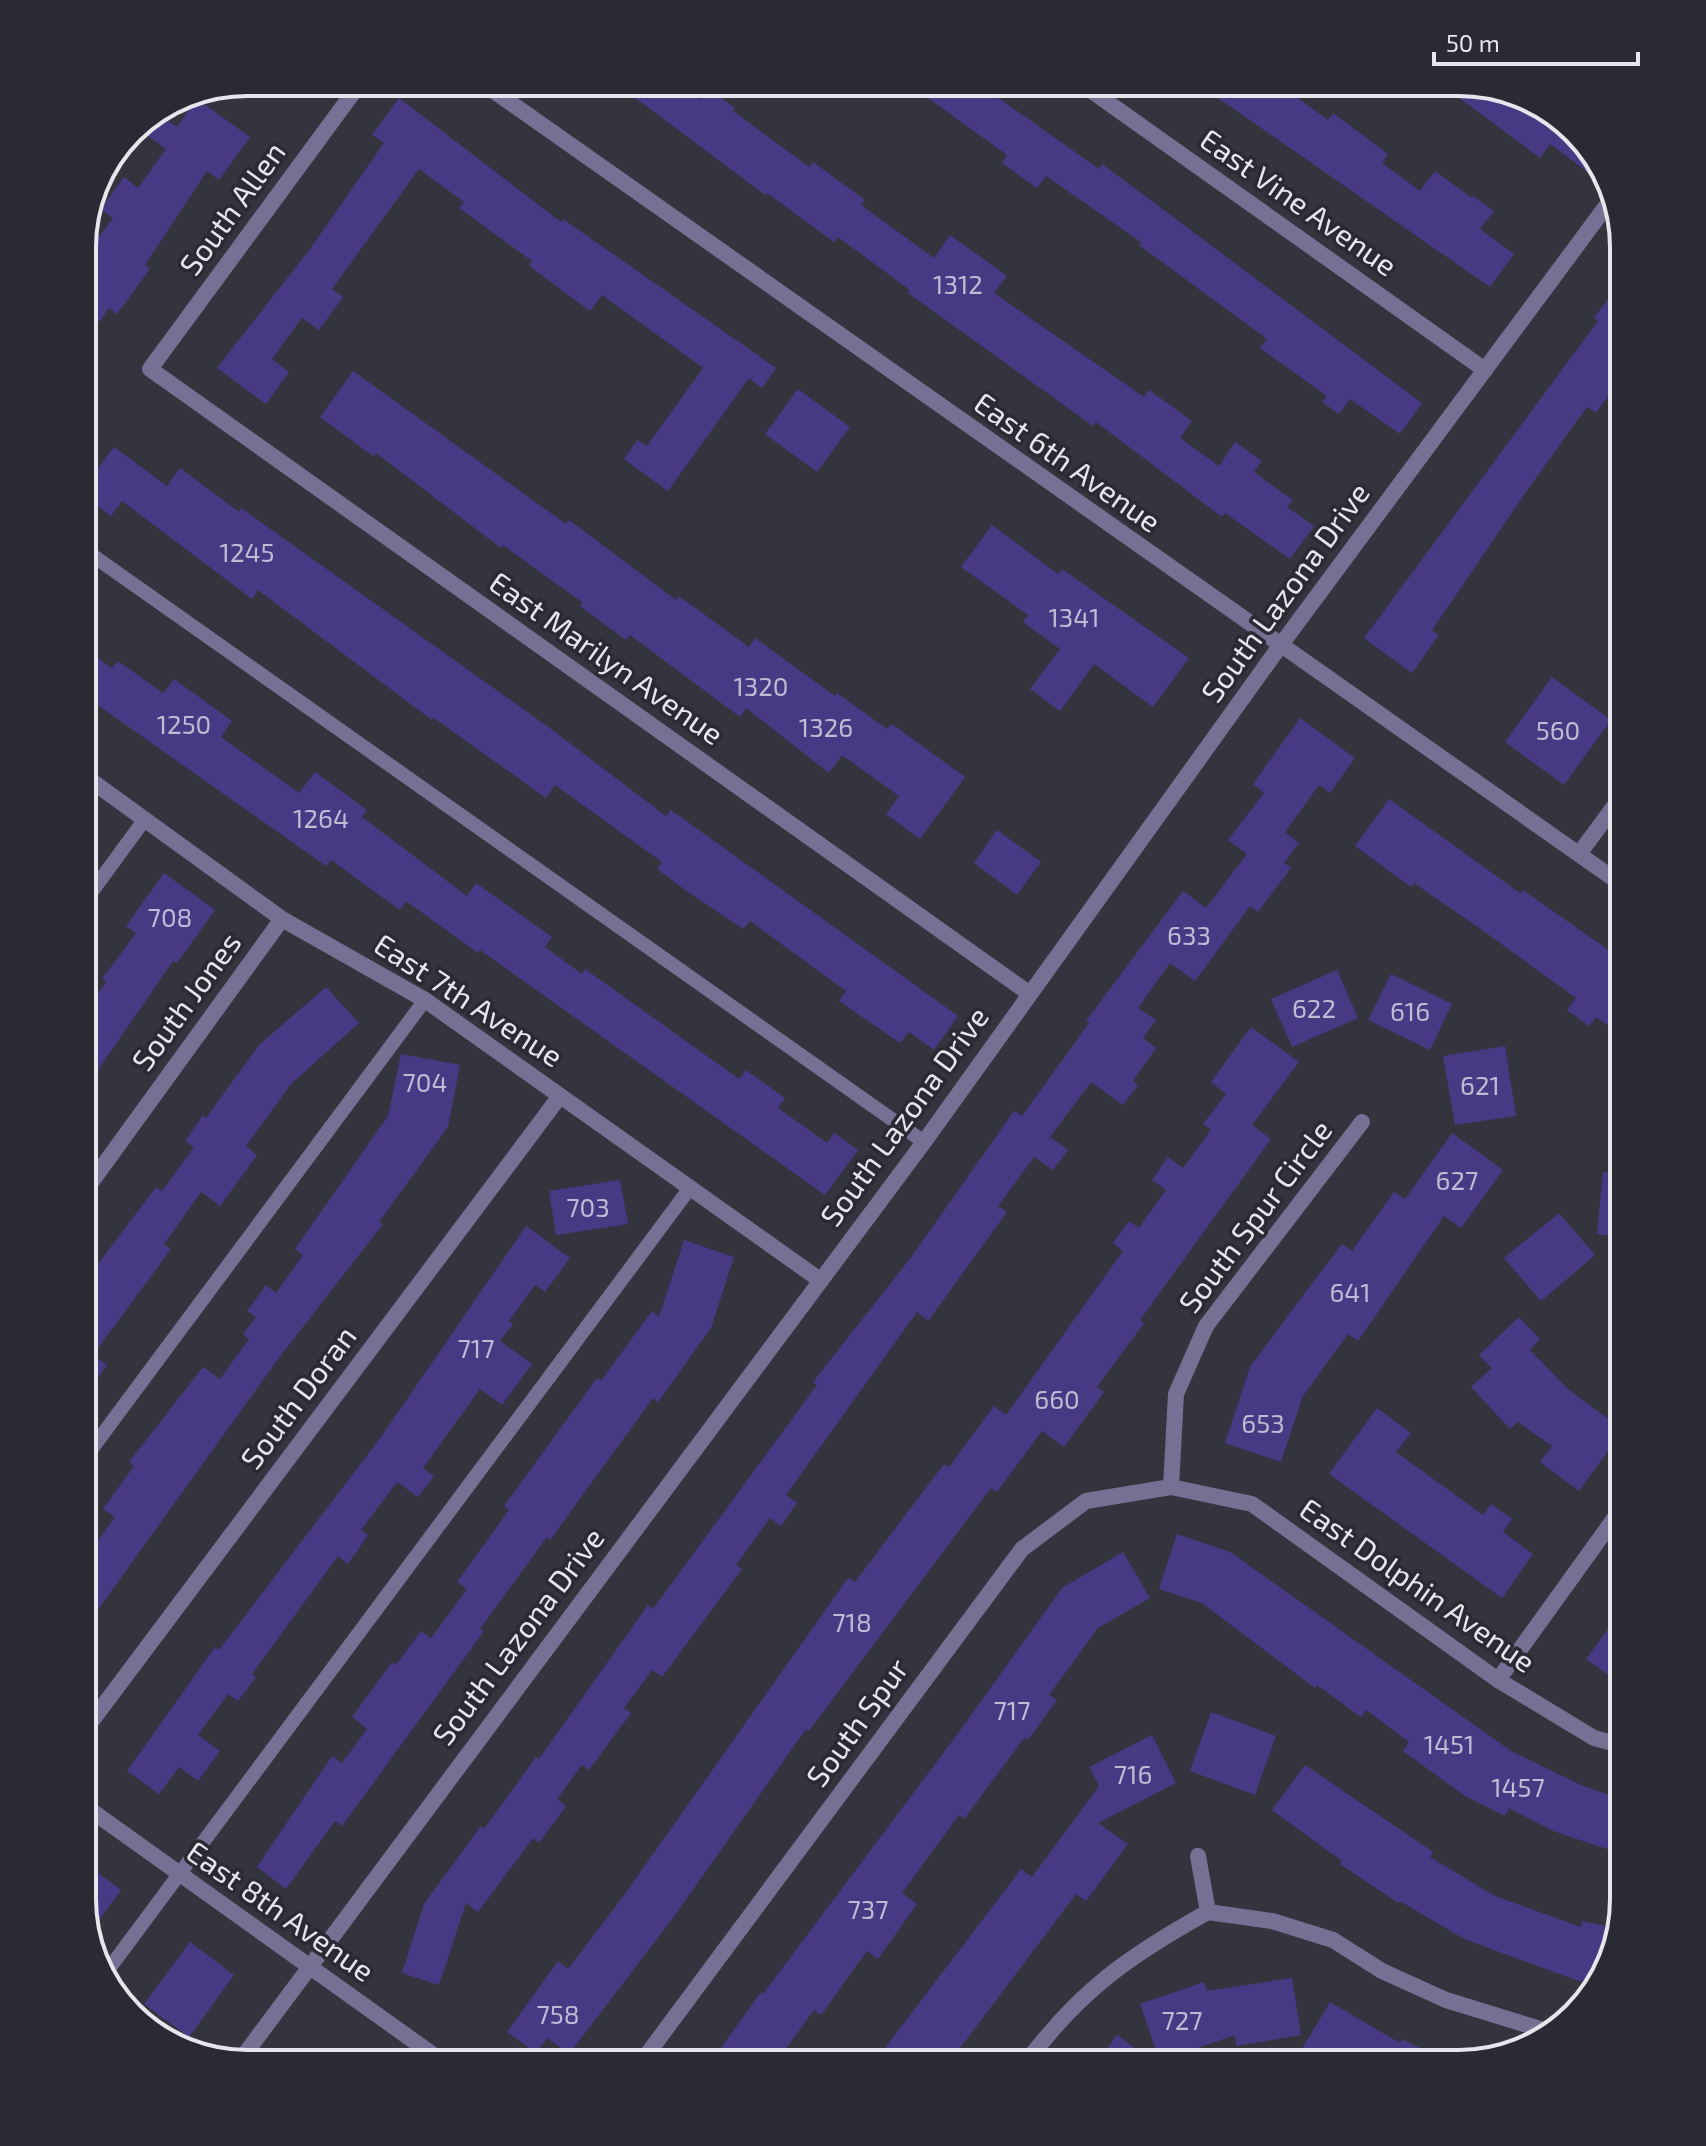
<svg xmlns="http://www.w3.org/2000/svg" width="1706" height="2146" viewBox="0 0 1706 2146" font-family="'Exo 2',sans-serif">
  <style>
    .building { fill: #483985 }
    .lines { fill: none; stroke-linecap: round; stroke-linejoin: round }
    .lane { stroke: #747195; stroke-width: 14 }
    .street { stroke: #747195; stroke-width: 16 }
    .labels { text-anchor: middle; stroke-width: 7; stroke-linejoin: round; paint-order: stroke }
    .number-label { font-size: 26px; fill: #bfbbd3 }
    .street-label { font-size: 30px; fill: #e7e6ed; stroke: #2a2a34 }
    .rim { fill: none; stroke: #e7e6ed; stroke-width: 4 }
  </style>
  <rect width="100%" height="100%" fill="#34343f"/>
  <!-- building -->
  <g class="building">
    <polygon points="614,82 676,82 700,100 708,88 735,108 733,111 809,167 813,162 865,200 861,205 934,258 950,235 1007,276 994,293 1144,397 1149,390 1192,421 1180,438 1219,466 1235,442 1262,461 1254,472 1293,500 1287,507 1314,526 1290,559 1225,513 1222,517 1096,422 1093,426 908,293 910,290 838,237 834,242 767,193 765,195"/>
    <polygon points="906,82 976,82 1099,169 1102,164 1422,403 1400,434 1350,399 1339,414 1322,402 1327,396 1260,348 1267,339 1139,245 1141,242 1046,176 1037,188 1002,163 1007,155"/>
    <polygon points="1195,82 1276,82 1328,120 1333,113 1388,154 1382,163 1420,191 1435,171 1472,198 1473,196 1494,211 1480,229 1514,254 1490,287"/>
    <polygon points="1438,82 1469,82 1542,104 1596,156 1605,185 1550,144 1540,158"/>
    <polygon points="399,98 561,222 563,219 776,368 762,388 749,378 668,491 624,459 637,440 647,446 703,368 602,295 590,311 529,266 532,261 459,208 464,202 419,169 332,289 343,297 319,330 302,318 272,359 289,372 266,404 217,368 310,249 384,143 372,135"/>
    <polygon points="197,99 250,137 219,180 207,171 145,265 150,269 117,314 109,308 82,345 82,260 113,218 101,209 124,177 138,188 166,149 135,127 156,112 177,127"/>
    <polygon points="1624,277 1624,374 1596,413 1587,407 1533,482 1432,630 1439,635 1412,673 1364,638 1598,321 1594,318"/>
    <polygon points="353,371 566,524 569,520 676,600 679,596 749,647 755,638 835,696 837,693 887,729 892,724 965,777 920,839 886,814 899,796 842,755 829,773 746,708 740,717 630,635 626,640 580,606 583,603 503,545 501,548 376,453 373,456 320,417"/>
    <polygon points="798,389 850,427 817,472 765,434"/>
    <polygon points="114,447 167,486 180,468 239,512 241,508 547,726 666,816 671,810 958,1016 934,1050 909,1032 900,1043 839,1001 846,991 750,921 743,929 688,892 657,869 662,862 555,785 546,798 434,718 432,720 258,590 252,599 122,501 111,516 82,495 82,490"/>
    <polygon points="992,525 1058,574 1062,569 1189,658 1153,707 1094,664 1060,711 1030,689 1060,649 1023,622 1028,615 961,567"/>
    <polygon points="82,647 112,668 118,661 163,693 174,679 232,721 221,737 299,793 315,772 367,810 362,817 467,896 476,883 552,937 545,947 582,974 585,969 739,1079 746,1070 785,1098 778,1108 827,1143 834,1133 858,1150 825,1195 480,950 478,953 406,901 400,910 331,860 326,866 82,694"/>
    <polygon points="1552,677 1611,720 1564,785 1505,742"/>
    <polygon points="1300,718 1355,758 1330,793 1319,785 1285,832 1299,843 1284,863 1291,868 1258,912 1250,906 1195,981 1170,963 1138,1008 1156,1020 1143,1038 1156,1048 1133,1081 1138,1085 1123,1105 1091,1082 1050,1137 1068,1150 1053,1170 1034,1157 998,1206 1007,1212 928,1321 917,1312 786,1495 797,1503 781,1526 770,1518 736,1565 742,1569 662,1677 652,1670 624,1708 631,1713 589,1770 582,1765 557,1799 566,1806 539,1843 533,1838 478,1912 466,1903 439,1985 402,1973 424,1904 481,1826 484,1829 536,1757 539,1759 648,1605 653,1609 817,1385 813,1382 912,1256 1014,1111 1022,1116 1089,1023 1086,1021 1183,891 1206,908 1247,854 1228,840 1264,793 1253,784"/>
    <polygon points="1389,799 1520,893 1523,890 1624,961 1624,1037 1596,1017 1589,1026 1567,1010 1576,998 1482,930 1414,883 1411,887 1355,846"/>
    <polygon points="997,830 1041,862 1017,895 974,863"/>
    <polygon points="164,873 215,910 177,963 173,961 82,1093 82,1015 106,982 102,979 136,933 126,926"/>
    <polygon points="1337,970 1358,1018 1292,1047 1271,999"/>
    <polygon points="1391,974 1452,1004 1430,1050 1368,1020"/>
    <polygon points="326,987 359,1023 291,1084 246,1146 257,1155 220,1206 201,1192 164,1244 171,1249 93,1355 107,1365 82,1400 82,1285 156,1187 162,1191 194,1147 185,1141 203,1115 206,1118 259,1045"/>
    <polygon points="1251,1027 1299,1062 1252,1125 1271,1139 1140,1320 1144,1323 1097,1387 1104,1392 1064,1447 1042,1431 997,1492 991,1488 809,1731 806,1729 673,1918 569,2054 547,2038 536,2053 507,2032 558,1961 568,1969 622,1898 848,1578 855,1582 944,1464 949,1467 994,1406 1006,1415 1123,1251 1113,1243 1129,1221 1139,1228 1166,1190 1152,1180 1168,1157 1183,1168 1211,1130 1203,1124 1226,1094 1211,1082"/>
    <polygon points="1505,1046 1516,1116 1455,1125 1443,1056"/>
    <polygon points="401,1054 460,1065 448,1127 379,1222 383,1224 278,1359 82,1632 82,1563 115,1517 103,1509 134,1466 129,1462 203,1367 220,1379 249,1339 243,1334 256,1317 247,1311 266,1285 276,1293 303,1255 295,1249 388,1116"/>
    <polygon points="1452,1133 1503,1170 1461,1228 1444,1216 1358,1341 1348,1334 1303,1396 1281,1462 1225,1443 1250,1367 1295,1306 1342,1244 1352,1251 1394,1192 1405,1199"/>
    <polygon points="1603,1172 1624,1174 1624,1237 1597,1234"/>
    <polygon points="620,1180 628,1224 556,1235 549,1191"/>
    <polygon points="1559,1213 1595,1255 1541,1301 1504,1258"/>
    <polygon points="526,1226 570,1258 545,1292 535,1285 509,1321 513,1324 500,1341 532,1364 502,1405 480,1389 423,1468 434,1476 418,1497 397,1482 361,1530 368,1535 348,1564 338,1556 252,1674 256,1677 238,1701 228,1694 198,1735 220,1751 198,1781 179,1767 159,1794 127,1771 215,1647 219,1650 381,1437"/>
    <polygon points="684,1240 734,1257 711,1328 658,1402 653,1398 550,1540 547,1537 480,1629 484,1631 342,1826 335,1821 286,1889 257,1867 332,1756 342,1763 367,1729 352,1717 392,1662 396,1665 421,1631 431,1638 467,1589 457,1582 509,1510 504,1506 597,1378 601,1381 652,1311 659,1317"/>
    <polygon points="1519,1317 1540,1339 1530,1350 1569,1390 1623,1430 1579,1491 1540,1462 1552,1446 1518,1422 1510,1429 1471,1387 1492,1368 1479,1355"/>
    <polygon points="1377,1408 1411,1433 1396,1452 1483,1515 1491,1504 1512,1519 1503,1532 1533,1554 1502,1598 1329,1474"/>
    <polygon points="1177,1534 1230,1552 1511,1751 1581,1785 1624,1800 1624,1837 1619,1853 1553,1831 1509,1808 1505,1816 1465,1796 1403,1751 1409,1742 1366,1710 1361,1717 1317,1685 1315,1688 1202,1603 1159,1589"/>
    <polygon points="1123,1552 1150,1598 1098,1628 1049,1695 1057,1700 1028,1740 1025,1737 964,1819 959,1815 902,1893 917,1904 878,1959 867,1951 821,2015 814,2010 775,2064 714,2064 723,2051 720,2049 761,1992 763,1994 959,1732 1062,1588"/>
    <polygon points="1624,1607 1624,1686 1586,1659"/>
    <polygon points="1211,1712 1276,1736 1255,1795 1190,1771"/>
    <polygon points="1152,1735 1176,1783 1098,1823 1128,1844 1086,1901 1076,1894 948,2064 873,2064 1021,1869 1032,1877 1099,1786 1089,1767"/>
    <polygon points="1305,1765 1433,1852 1430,1857 1495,1896 1581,1927 1582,1921 1616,1928 1602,1981 1598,1985 1576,1980 1464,1939 1400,1901 1398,1903 1340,1864 1342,1861 1272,1810"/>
    <polygon points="82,1861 121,1890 92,1930 82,1899"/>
    <polygon points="190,1942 234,1975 189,2037 144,2004"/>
    <polygon points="1292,1978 1301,2035 1236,2046 1235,2035 1160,2061 1140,2004 1204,1982 1207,1991"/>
    <polygon points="1330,2002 1400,2043 1402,2039 1451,2064 1293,2064"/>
    <polygon points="1117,2035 1156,2064 1096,2064"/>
  </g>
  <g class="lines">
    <!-- lane -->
    <g class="lane">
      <polyline points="82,548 924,1142"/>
      <polyline points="82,905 145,819"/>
      <polyline points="82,1462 425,1000"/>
      <polyline points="105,1974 690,1188"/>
    </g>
    <!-- street -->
    <g class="street">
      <polyline points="361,82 150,369 1030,994"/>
      <polyline points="481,82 1624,886"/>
      <polyline points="1079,82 1485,370"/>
      <polyline points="82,774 282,919 425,1000 820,1280"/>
      <polyline points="1579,854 1624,793"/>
      <polyline points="82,1195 282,919"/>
      <polyline points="1171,1487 1176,1394 1206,1326 1362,1122"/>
      <polyline points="1498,1680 1624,1505"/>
      <polyline points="82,1734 560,1096"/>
      <polyline points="82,1804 446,2064"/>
      <polyline points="1198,1856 1208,1912"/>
      <polyline points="1208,1912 1272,1921 1333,1940 1382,1971 1446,2000 1553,2033"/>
      <polyline points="239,2062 924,1142 1280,646 1610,201"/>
      <polyline points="640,2064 1022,1549 1086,1501 1171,1487 1252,1504 1498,1680 1594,1738 1624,1746"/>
      <path d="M1025,2064C1079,1991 1130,1955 1208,1912"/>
    </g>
  </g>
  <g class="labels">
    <!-- number labels -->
    <g class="number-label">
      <text x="958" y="294">1312</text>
      <text x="247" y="562">1245</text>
      <text x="1074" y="627">1341</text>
      <text x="761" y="696">1320</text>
      <text x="184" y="734">1250</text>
      <text x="826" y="737">1326</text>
      <text x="1558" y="740">560</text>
      <text x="321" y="828">1264</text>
      <text x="170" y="927">708</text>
      <text x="1189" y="945">633</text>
      <text x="1314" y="1018">622</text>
      <text x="1410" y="1021">616</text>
      <text x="425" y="1092">704</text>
      <text x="1480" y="1095">621</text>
      <text x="1457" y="1190">627</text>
      <text x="588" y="1217">703</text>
      <text x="1350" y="1302">641</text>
      <text x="476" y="1358">717</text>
      <text x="1057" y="1409">660</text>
      <text x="1263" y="1433">653</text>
      <text x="852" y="1632">718</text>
      <text x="1012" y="1720">717</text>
      <text x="1449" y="1754">1451</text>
      <text x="1133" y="1784">716</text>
      <text x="1518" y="1797">1457</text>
      <text x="868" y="1919">737</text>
      <text x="558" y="2024">758</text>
      <text x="1182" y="2030">727</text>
    </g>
    <!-- street labels -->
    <g class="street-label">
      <text transform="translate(1298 203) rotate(35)" y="10">East Vine Avenue</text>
      <text transform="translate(233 209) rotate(-54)" y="10">South Allen</text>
      <text transform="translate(1067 463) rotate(35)" y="10">East 6th Avenue</text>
      <text transform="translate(1286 593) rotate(-54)" y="10">South Lazona Drive</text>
      <text transform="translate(606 659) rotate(35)" y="10">East Marilyn Avenue</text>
      <text transform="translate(468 1001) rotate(33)" y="10">East 7th Avenue</text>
      <text transform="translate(187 1002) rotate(-54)" y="10">South Jones</text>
      <text transform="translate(905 1117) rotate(-54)" y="10">South Lazona Drive</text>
      <text transform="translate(1256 1217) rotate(-53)" y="10">South Spur Circle</text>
      <text transform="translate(299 1398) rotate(-53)" y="10">South Doran</text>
      <text transform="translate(1417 1586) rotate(35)" y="10">East Dolphin Avenue</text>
      <text transform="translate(519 1637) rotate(-53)" y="10">South Lazona Drive</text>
      <text transform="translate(858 1723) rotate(-54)" y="10">South Spur</text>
      <text transform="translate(280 1912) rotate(35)" y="10">East 8th Avenue</text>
    </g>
  </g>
  <!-- crop -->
  <path d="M0 0H1706V2146H0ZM247 96H1459A151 151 0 0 1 1610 247V1899A151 151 0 0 1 1459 2050H247A151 151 0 0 1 96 1899V247A151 151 0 0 1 247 96Z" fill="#2a2a34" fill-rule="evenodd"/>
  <path class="rim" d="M247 96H1459A151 151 0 0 1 1610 247V1899A151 151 0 0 1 1459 2050H247A151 151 0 0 1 96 1899V247A151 151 0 0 1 247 96Z"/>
  <!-- scale -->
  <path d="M1434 52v12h204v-12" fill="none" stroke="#e7e6ed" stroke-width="4"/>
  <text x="1446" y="52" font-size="24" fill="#e7e6ed" stroke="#2a2a34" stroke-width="6" paint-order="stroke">50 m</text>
</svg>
